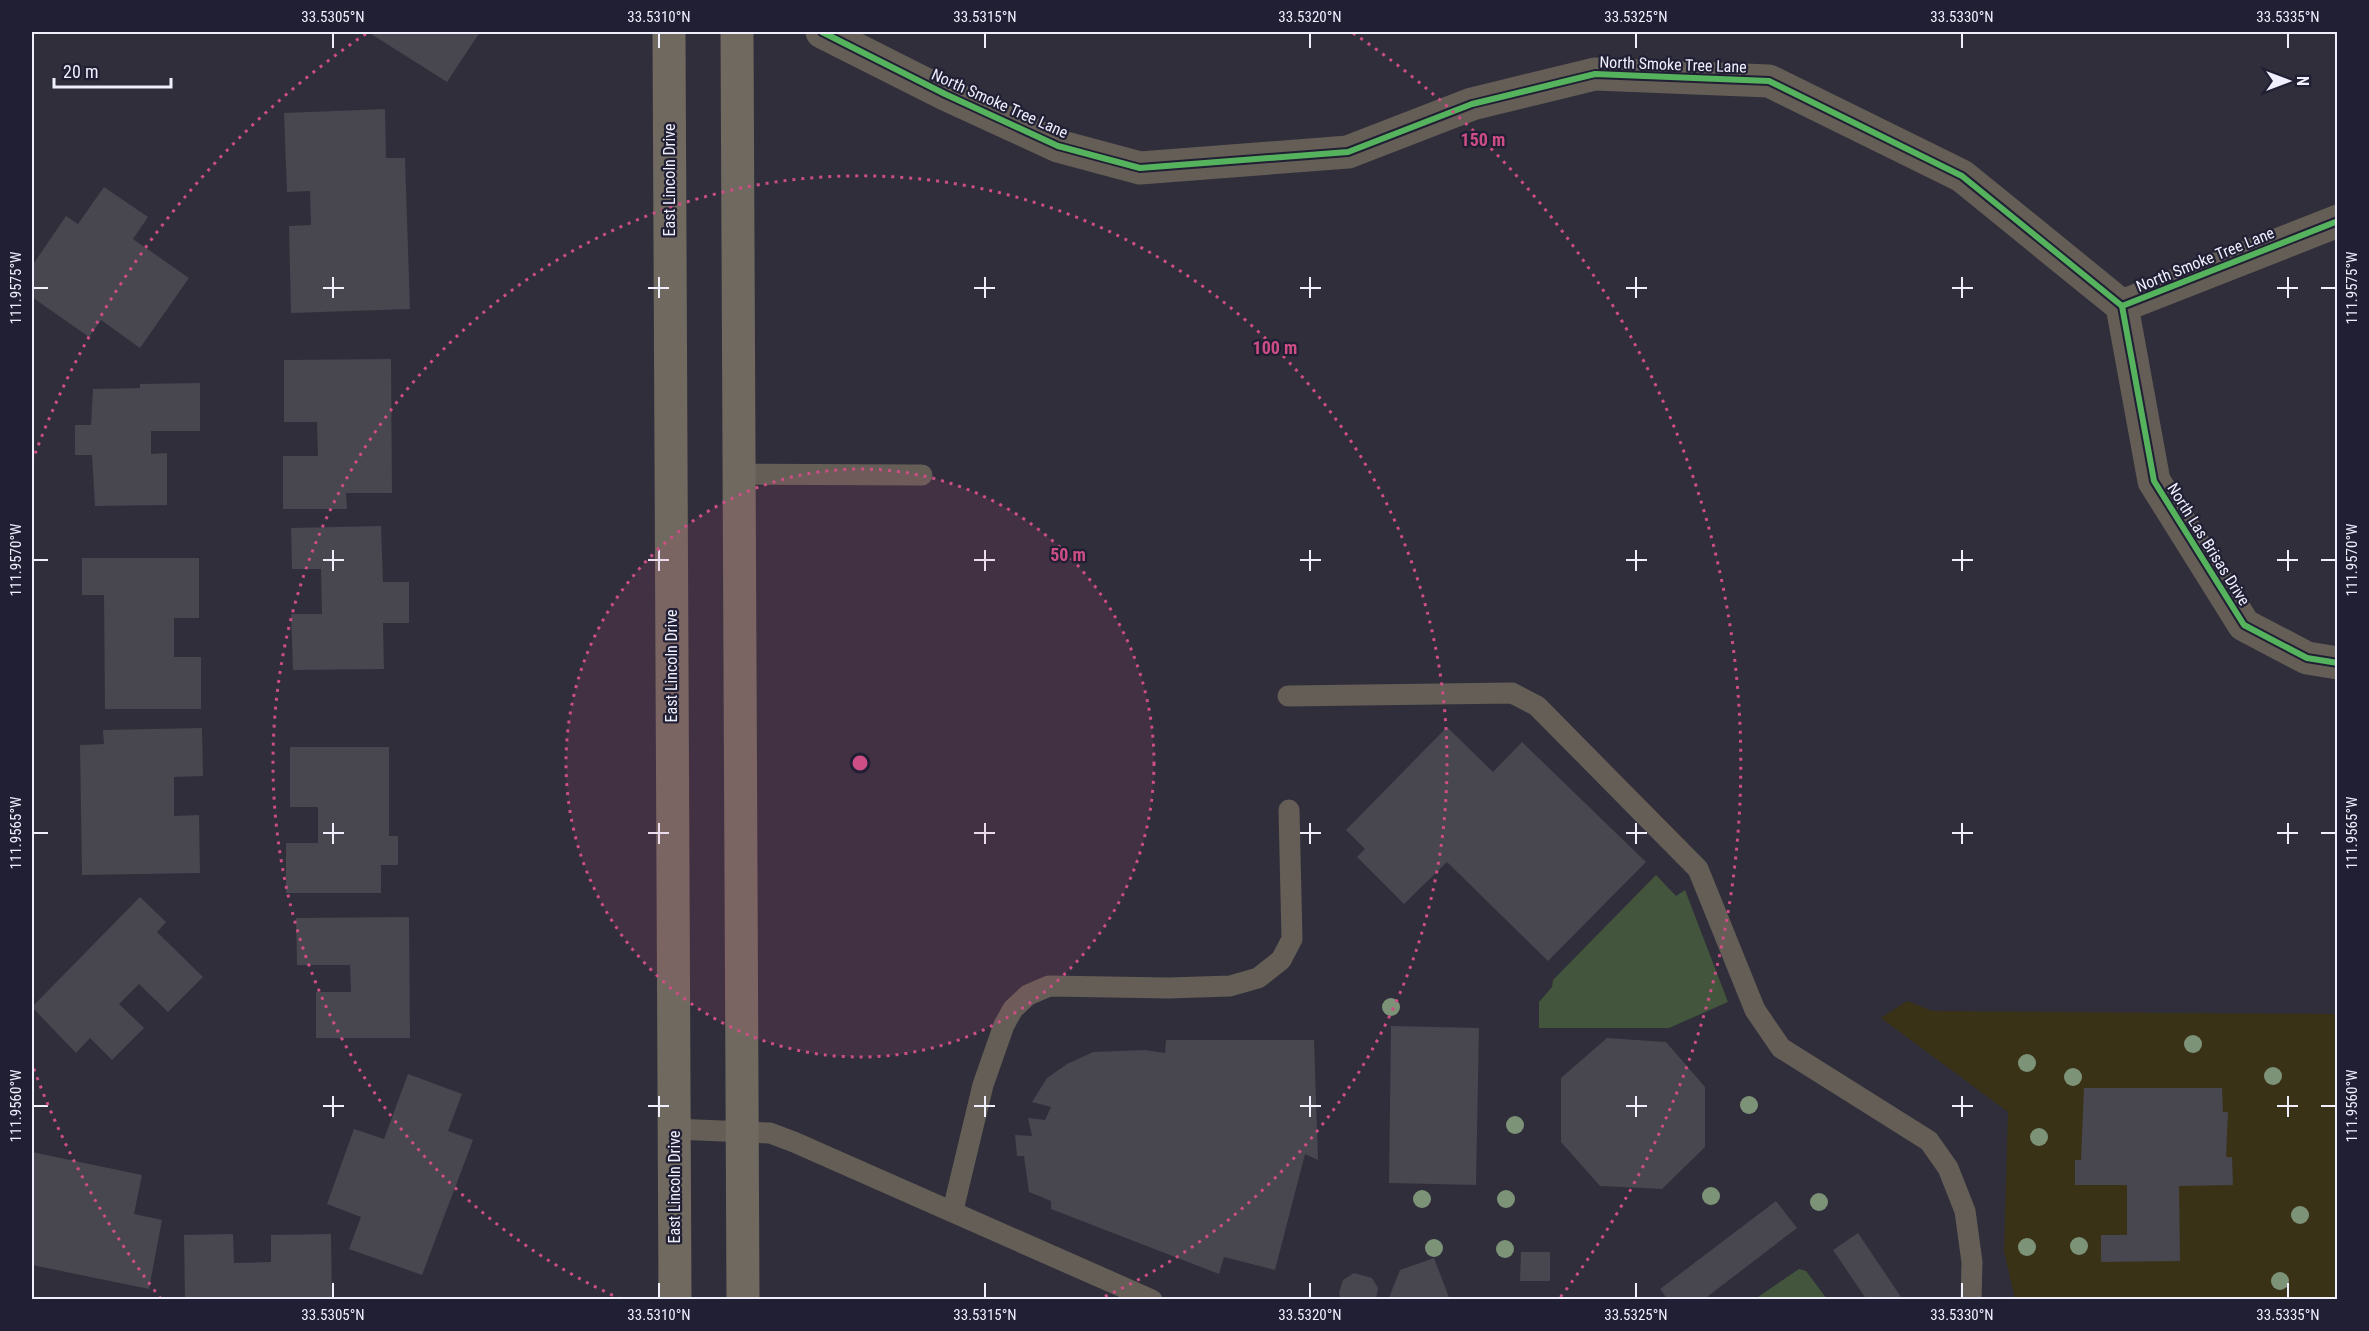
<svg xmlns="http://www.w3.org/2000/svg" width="2369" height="1331" viewBox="0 0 2369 1331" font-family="'Roboto Condensed',sans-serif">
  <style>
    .green { fill: #43553c }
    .sand { fill: #393217 }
    .building { fill: #48464f }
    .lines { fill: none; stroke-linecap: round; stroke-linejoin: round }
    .lane { stroke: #645e56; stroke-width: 21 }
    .street { stroke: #645e56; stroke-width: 33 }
    .secondary { stroke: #70695f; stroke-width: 33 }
    .cycleway-casing { stroke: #211f34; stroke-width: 10 }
    .cycleway { stroke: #56b35d; stroke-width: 6 }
    .tree { fill: #7d9378 }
    .ticks { fill: none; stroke: #efeffe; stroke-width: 2 }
    .ring { fill: none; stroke: #cd4e84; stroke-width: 3; stroke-dasharray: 3 6 }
    .labels { text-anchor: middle; stroke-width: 4.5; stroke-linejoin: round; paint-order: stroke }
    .street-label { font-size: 16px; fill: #efeffe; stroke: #211f34 }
    .centre { fill: #cd4e84; stroke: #211f34; stroke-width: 3 }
    .ring-label { font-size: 18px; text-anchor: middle; font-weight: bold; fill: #cd4e84; stroke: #211f34; stroke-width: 4.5; stroke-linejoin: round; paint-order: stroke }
    .neatline { fill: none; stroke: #efeffe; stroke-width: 2 }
    .ticks-label { font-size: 15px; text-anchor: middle; fill: #efeffe }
  </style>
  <rect width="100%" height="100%" fill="#2f2e3a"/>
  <!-- green -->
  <g class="green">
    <polygon points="1656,875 1676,896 1685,890 1728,1002 1669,1028 1539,1028 1539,1002 1552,987 1553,980"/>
    <polygon points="1799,1269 1806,1271 1827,1299 1755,1299"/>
  </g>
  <!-- sand -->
  <polygon class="sand" points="1907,1001 1933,1011 2337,1014 2337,1299 2015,1299 2004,1251 2008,1112 1881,1018"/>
  <!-- building -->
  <g class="building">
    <polygon points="368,32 480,32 447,82"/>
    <polygon points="385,109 386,158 405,158 410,309 291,313 289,226 311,225 310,191 287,192 284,113"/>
    <polygon points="104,187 148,217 133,239 189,278 140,348 101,320 89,337 32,297 32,266 66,216 78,224"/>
    <polygon points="391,359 392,493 346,493 347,509 283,509 283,456 318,456 317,422 284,422 284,360"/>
    <polygon points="200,383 200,431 151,431 151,454 167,453 167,505 95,506 92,455 75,455 75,425 91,425 93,389 140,388 140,384"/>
    <polygon points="381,526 383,582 409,582 409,623 383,623 384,669 293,670 291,614 322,614 321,569 292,569 291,528"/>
    <polygon points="82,558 199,558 199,618 174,618 174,657 201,657 201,709 105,709 104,595 82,595"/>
    <polygon points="1447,727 1493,772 1522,742 1646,862 1548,961 1447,862 1404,904 1357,857 1365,849 1346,830"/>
    <polygon points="202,728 203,776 174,777 174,816 199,815 200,873 82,875 80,745 104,744 103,730"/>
    <polygon points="290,747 389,747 389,836 398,836 398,865 381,865 381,893 286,893 286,843 318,843 318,807 290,807"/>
    <polygon points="140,897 166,922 157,932 203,977 168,1012 139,984 119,1004 144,1028 112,1060 90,1038 76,1053 32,1007"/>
    <polygon points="409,917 410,1038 316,1038 316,992 351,992 350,965 297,965 296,918"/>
    <polygon points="1391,1026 1479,1028 1476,1185 1389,1183"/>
    <polygon points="1607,1038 1666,1042 1705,1087 1705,1147 1662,1189 1600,1186 1561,1142 1561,1078"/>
    <polygon points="1166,1040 1314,1040 1318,1160 1305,1154 1275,1270 1224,1257 1219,1274 1051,1209 1051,1201 1029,1192 1024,1156 1017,1156 1015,1135 1032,1136 1028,1118 1045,1120 1051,1107 1032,1102 1047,1078 1067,1064 1093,1052 1145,1050 1165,1053"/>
    <polygon points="408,1074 462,1094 448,1131 473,1140 422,1275 349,1249 361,1217 327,1204 354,1129 384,1139"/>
    <polygon points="2084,1088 2222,1088 2223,1112 2228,1112 2226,1157 2232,1157 2233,1185 2179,1186 2180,1261 2101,1262 2101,1235 2127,1235 2127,1185 2075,1185 2075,1160 2081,1160"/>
    <polygon points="32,1152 142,1175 134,1214 162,1220 149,1289 32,1265"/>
    <polygon points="1776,1201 1797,1228 1703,1300 1668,1300 1660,1289"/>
    <polygon points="1858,1233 1903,1300 1867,1300 1833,1250"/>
    <polygon points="233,1234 234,1263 271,1262 271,1235 331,1234 332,1300 185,1300 184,1235"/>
    <polygon points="1521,1252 1550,1252 1550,1281 1520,1281"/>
    <polygon points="1434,1258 1450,1300 1388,1300 1400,1270"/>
    <polygon points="1354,1273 1372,1278 1378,1288 1376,1300 1341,1300 1339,1293 1343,1280"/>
  </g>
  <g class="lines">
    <!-- lane -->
    <g class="lane">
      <polyline points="738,474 922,475"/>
      <polyline points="1288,696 1512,693 1537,706 1698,869 1755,1010 1781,1048 1929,1141 1948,1168 1965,1211 1972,1262 1971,1300"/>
      <polyline points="674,1129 770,1133 794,1142 1152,1300"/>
      <polyline points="953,1210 983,1085 1004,1025 1013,1009 1028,995 1049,986 1169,988 1230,986 1258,978 1281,960 1292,939 1289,810"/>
    </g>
    <!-- street -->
    <g class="street">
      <polyline points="822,32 945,94 1058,146 1140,168 1348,152 1472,104 1595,74 1769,81 1962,176 2122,306 2338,221"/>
      <polyline points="2122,306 2154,481 2244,625 2307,658 2338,663"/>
    </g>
    <!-- secondary -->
    <g class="secondary">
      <polyline points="669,32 675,1300"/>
      <polyline points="737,32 743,1300"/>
    </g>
    <defs>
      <g id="cycleway">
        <polyline points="822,32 945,94 1058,146 1140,168 1348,152 1472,104 1595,74 1769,81 1962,176 2122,306 2338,221"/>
        <polyline points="2122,306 2154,481 2244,625 2307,658 2338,663"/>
      </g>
    </defs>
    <!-- cycleway casing -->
    <use href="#cycleway" class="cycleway-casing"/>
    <!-- cycleway -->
    <use href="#cycleway" class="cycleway"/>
  </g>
  <!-- trees -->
  <g class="tree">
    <circle cx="1391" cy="1007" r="9"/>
    <circle cx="2193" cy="1044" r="9"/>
    <circle cx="2027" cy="1063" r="9"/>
    <circle cx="2273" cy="1076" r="9"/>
    <circle cx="2073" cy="1077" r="9"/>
    <circle cx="1749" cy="1105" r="9"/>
    <circle cx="1515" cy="1125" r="9"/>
    <circle cx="2039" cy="1137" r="9"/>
    <circle cx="1711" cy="1196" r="9"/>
    <circle cx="1422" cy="1199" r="9"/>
    <circle cx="1506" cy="1199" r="9"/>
    <circle cx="1819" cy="1202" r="9"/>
    <circle cx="2300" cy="1215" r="9"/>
    <circle cx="2079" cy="1246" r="9"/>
    <circle cx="2027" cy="1247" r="9"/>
    <circle cx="1434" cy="1248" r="9"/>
    <circle cx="1505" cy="1249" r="9"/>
    <circle cx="2280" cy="1281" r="9"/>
  </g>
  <!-- ticks -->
  <path class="ticks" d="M333,33V48M659,33V48M985,33V48M1310,33V48M1636,33V48M1962,33V48M2288,33V48M333,277V298M659,277V298M985,277V298M1310,277V298M1636,277V298M1962,277V298M2288,277V298M33,288H48M323,288H344M648,288H669M974,288H995M1300,288H1321M1626,288H1647M1952,288H1973M2277,288H2298M2321,288H2336M333,550V571M659,550V571M985,550V571M1310,550V571M1636,550V571M1962,550V571M2288,550V571M33,560H48M323,560H344M648,560H669M974,560H995M1300,560H1321M1626,560H1647M1952,560H1973M2277,560H2298M2321,560H2336M333,823V844M659,823V844M985,823V844M1310,823V844M1636,823V844M1962,823V844M2288,823V844M33,833H48M323,833H344M648,833H669M974,833H995M1300,833H1321M1626,833H1647M1952,833H1973M2277,833H2298M2321,833H2336M333,1096V1117M659,1096V1117M985,1096V1117M1310,1096V1117M1636,1096V1117M1962,1096V1117M2288,1096V1117M33,1106H48M323,1106H344M648,1106H669M974,1106H995M1300,1106H1321M1626,1106H1647M1952,1106H1973M2277,1106H2298M2321,1106H2336M333,1283V1298M659,1283V1298M985,1283V1298M1310,1283V1298M1636,1283V1298M1962,1283V1298M2288,1283V1298"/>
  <!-- distance rings -->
  <circle cx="860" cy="763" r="294" fill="#cd4e84" fill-opacity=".12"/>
  <g class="ring">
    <circle cx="860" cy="763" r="294"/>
    <path d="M621 1299A587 587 0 1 1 1099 1299"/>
    <path d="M161 1299A881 881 0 0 1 32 1064M32 462A881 881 0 0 1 367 33M1353 33A881 881 0 0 1 1559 1299"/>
  </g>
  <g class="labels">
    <!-- street labels -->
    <g class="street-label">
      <text transform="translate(1673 64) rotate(2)" y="6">North Smoke Tree Lane</text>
      <text transform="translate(1000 103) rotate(24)" y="6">North Smoke Tree Lane</text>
      <text transform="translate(669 180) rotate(-90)" y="6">East Lincoln Drive</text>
      <text transform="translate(2205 259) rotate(-22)" y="6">North Smoke Tree Lane</text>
      <text transform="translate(2209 544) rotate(58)" y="6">North Las Brisas Drive</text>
      <text transform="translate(671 666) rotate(-90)" y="6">East Lincoln Drive</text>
      <text transform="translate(674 1187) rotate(-90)" y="6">East Lincoln Drive</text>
    </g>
  </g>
  <circle cx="860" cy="763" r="9" class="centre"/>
  <g class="ring-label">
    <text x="1483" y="146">150 m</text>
    <text x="1275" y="354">100 m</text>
    <text x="1068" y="561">50 m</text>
  </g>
  <!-- border -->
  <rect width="2369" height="1331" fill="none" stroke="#211f34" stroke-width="66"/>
  <!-- north arrow -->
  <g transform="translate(2288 81) rotate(90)" stroke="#211f34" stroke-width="4.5" paint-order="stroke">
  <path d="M0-4.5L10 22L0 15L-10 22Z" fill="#efeffe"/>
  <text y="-9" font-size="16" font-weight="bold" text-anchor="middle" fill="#efeffe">N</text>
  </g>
  <!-- scale -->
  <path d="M54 78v9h117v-9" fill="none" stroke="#efeffe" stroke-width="3"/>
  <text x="63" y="78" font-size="18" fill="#efeffe" stroke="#211f34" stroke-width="4.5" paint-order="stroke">20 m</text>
  <rect x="33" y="33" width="2303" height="1265" class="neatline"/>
  <g class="ticks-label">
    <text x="333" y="22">33.5305°N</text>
    <text x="659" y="22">33.5310°N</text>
    <text x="985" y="22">33.5315°N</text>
    <text x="1310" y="22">33.5320°N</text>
    <text x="1636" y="22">33.5325°N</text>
    <text x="1962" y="22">33.5330°N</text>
    <text x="2288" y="22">33.5335°N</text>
    <text transform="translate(2352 288) rotate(-90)" y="5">111.9575°W</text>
    <text transform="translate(16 288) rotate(-90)" y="5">111.9575°W</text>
    <text transform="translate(2352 560) rotate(-90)" y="5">111.9570°W</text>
    <text transform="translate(16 560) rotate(-90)" y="5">111.9570°W</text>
    <text transform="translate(2352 833) rotate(-90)" y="5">111.9565°W</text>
    <text transform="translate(16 833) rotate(-90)" y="5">111.9565°W</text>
    <text transform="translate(2352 1106) rotate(-90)" y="5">111.9560°W</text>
    <text transform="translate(16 1106) rotate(-90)" y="5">111.9560°W</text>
    <text x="333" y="1320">33.5305°N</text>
    <text x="659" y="1320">33.5310°N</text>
    <text x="985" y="1320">33.5315°N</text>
    <text x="1310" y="1320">33.5320°N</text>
    <text x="1636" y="1320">33.5325°N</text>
    <text x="1962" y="1320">33.5330°N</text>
    <text x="2288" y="1320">33.5335°N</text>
  </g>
</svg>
